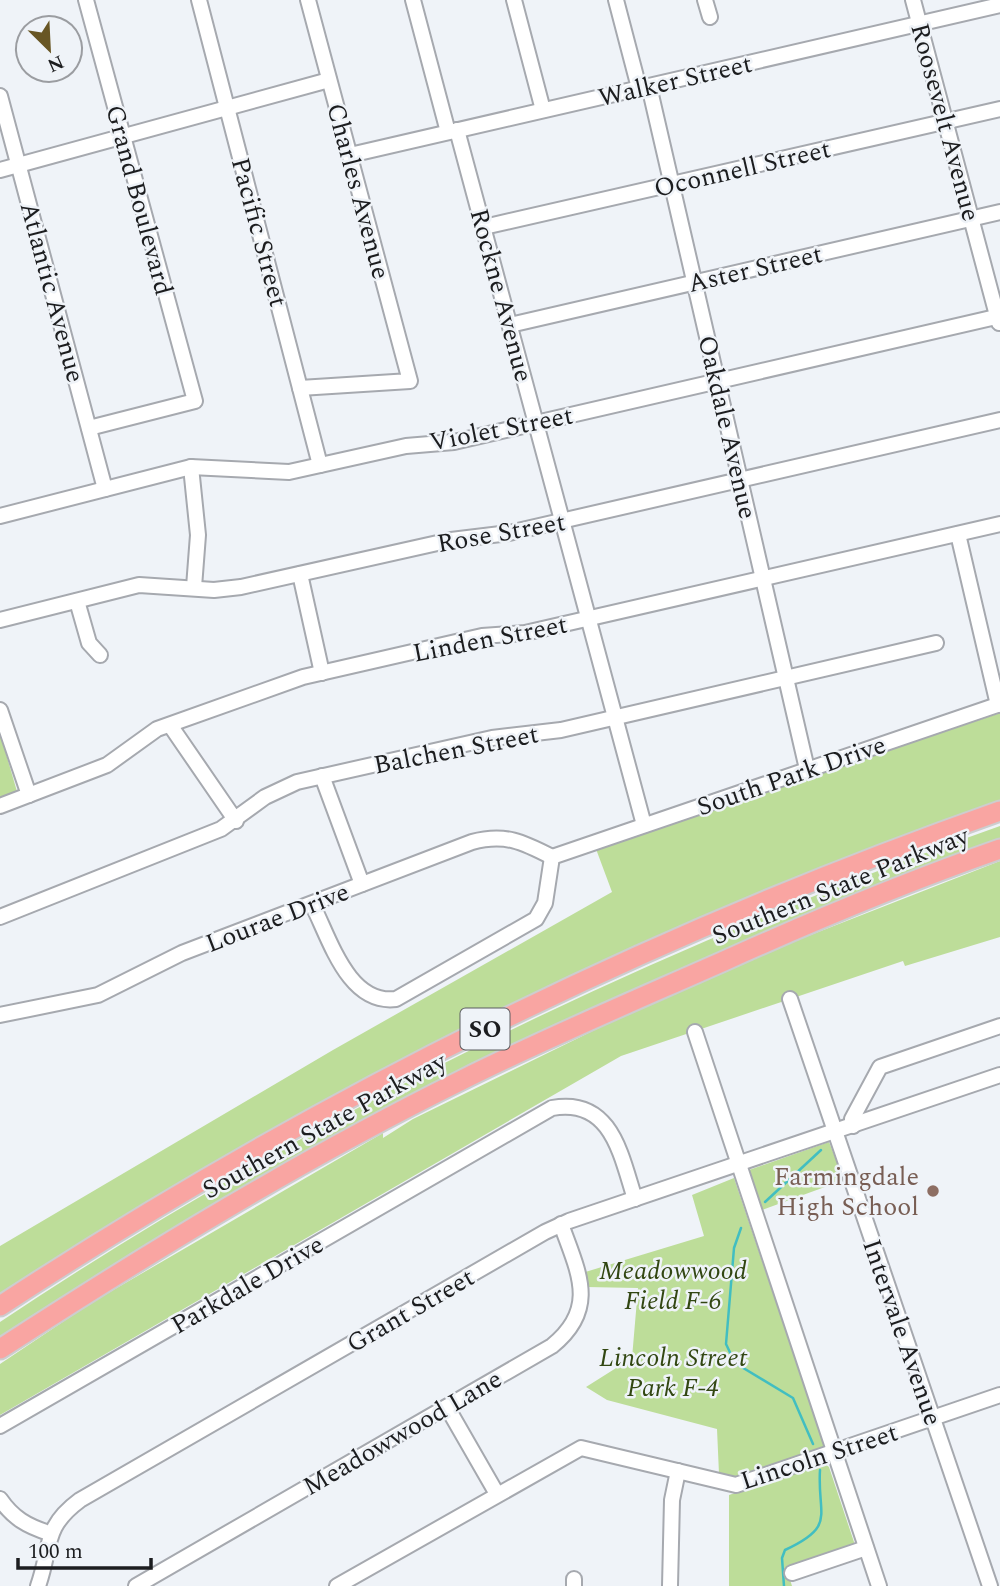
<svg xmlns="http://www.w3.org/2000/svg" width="1000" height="1586" viewBox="0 0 1000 1586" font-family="Spectral,serif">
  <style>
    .green { fill: #bddd99 }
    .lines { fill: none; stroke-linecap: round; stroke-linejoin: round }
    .stream { stroke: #42bec1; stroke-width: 2.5 }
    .minor-casing { stroke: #a6a9af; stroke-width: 18 }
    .highway-casing { stroke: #cdcdce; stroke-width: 23 }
    .minor { stroke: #fff; stroke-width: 14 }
    .highway { stroke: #f9a5a2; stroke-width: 19 }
    .education-dot { fill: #8d6e63; stroke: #eff3f8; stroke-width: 2.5 }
    .labels { text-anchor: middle; stroke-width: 5; stroke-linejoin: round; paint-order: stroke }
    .shield { fill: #eff3f8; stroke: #5b5d60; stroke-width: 2 }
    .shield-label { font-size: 24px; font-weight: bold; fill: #1c1d1f }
    .street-label { font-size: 26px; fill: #1c1d1f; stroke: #eff3f8 }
    .education-label { font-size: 26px; fill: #785e54; stroke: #eff3f8; text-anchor: end }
    .park-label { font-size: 26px; font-style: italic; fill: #324712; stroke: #eff3f8 }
  </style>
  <rect width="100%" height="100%" fill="#eff3f8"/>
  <!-- green -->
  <g class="green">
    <path d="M1000,713V801C650,926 312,1094 0,1296V1246L333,1050L612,892L596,849Z"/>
    <polygon points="0,733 18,795 0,803"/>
    <path d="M1000,826V843L590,1010L0,1340V1322C310,1115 649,950 1000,826Z"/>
    <polygon points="1000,861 1000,937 905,966 903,961 621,1056 0,1415 0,1364 91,1303 383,1133 383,1138 413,1119 617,1019 785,945"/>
    <polygon points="829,1142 844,1180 762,1210 749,1170"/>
    <polygon points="734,1178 825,1447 739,1479 719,1474 717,1429 607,1400 586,1387 632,1358 638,1288 586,1287 582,1273 704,1236 692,1195"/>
    <polygon points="824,1463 829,1467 855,1545 787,1570 792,1586 729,1586 729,1495"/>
  </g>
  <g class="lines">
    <!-- stream -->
    <g class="stream">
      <polyline points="765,1202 821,1150"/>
      <polyline points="741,1228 734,1248 726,1344 735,1363 793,1398 813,1444"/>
      <path d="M784,1586L782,1558L785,1550C837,1526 817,1516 820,1470"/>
    </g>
    <defs>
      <g id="minor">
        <polyline points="86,0 195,401 89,428"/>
        <polyline points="199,0 320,465"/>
        <polyline points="413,0 448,132"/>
        <polyline points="514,0 543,110"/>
        <polyline points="616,0 639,88"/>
        <polyline points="705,0 710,17"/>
        <polyline points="913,0 999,323"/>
        <polyline points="649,86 807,769"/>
        <polyline points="0,96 105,489"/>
        <polyline points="457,130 644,825"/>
        <polyline points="350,155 1000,5"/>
        <polyline points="0,170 329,80"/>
        <polyline points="484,227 1000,109"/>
        <polyline points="510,325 1000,212"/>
        <polyline points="300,388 410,381 308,0"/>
        <polyline points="191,467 198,535 194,587"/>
        <polyline points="0,516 191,467 289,472 406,446 454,442 1000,316"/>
        <polyline points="958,534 998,705"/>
        <polyline points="300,574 322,673"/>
        <polyline points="77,601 89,643 100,655"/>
        <polyline points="0,620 139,585 214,590 241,587 451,540 509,533 1000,420"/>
        <polyline points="0,710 29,795"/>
        <polyline points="170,725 236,821"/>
        <polyline points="322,776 362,884"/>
        <polyline points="0,806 107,765 157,729 303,677 482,636 525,633 1000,524"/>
        <path d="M312,904C330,939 348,1005 396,999L536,919L545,903L552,857L1000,704"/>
        <polyline points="0,917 221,829 265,797 297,782 492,738 561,730 936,643"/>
        <polyline points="790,999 990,1586"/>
        <path d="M0,1015L98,995L182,953L472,842C505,833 523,842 552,857"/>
        <polyline points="695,1032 879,1586"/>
        <polyline points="853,1126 852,1119 880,1067 1000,1026"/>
        <polyline points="447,1407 497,1494"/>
        <path d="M0,1426L552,1108C612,1097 621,1156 635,1199"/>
        <path d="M0,1499C13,1518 27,1526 49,1533"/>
        <polyline points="792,1573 866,1548"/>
        <polyline points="574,1579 574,1586"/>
        <path d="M38,1586C52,1547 42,1528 80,1500L545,1232L569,1221L1000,1075"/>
        <path d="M136,1586L552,1346C599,1308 578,1272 561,1224"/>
        <polyline points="337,1586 581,1448 736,1485 1000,1395"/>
        <polyline points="670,1586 672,1500 678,1471"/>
      </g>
      <g id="highway">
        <path d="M0,1306C312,1102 648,935 1000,811"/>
        <path d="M0,1349C150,1252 302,1159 462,1080C548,1037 636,1000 724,961C815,920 906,882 1000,849"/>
      </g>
    </defs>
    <!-- minor casing -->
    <use href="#minor" class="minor-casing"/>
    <!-- highway casing -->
    <use href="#highway" class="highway-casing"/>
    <!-- minor -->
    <use href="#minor" class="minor"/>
    <!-- highway -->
    <use href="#highway" class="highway"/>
  </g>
  <!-- markers -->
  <circle class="education-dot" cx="933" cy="1191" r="7"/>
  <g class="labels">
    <!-- shield labels -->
    <rect class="shield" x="460.5" y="1008.5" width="49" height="41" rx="5"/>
    <g class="shield-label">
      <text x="485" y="1037">SO</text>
    </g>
    <!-- street labels -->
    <g class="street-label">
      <text transform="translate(675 80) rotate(-13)" y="9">Walker Street</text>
      <text transform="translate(946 122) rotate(75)" y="9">Roosevelt Avenue</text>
      <text transform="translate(742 168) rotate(-13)" y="9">Oconnell Street</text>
      <text transform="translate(359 191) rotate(75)" y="9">Charles Avenue</text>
      <text transform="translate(140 200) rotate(75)" y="9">Grand Boulevard</text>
      <text transform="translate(260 232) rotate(75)" y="9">Pacific Street</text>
      <text transform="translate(755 268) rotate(-13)" y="9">Aster Street</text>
      <text transform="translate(53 292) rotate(75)" y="9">Atlantic Avenue</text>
      <text transform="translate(502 295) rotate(75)" y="9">Rockne Avenue</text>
      <text transform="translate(728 427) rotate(77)" y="9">Oakdale Avenue</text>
      <text transform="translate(501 428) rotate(-11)" y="9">Violet Street</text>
      <text transform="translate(501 532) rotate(-10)" y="9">Rose Street</text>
      <text transform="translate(490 638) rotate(-11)" y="9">Linden Street</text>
      <text transform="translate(456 749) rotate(-11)" y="9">Balchen Street</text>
      <text transform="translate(791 775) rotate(-19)" y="9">South Park Drive</text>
      <text transform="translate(840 885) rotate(-22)" y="9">Southern State Parkway</text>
      <text transform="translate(277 917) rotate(-21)" y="9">Lourae Drive</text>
      <text transform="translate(324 1125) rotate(-29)" y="9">Southern State Parkway</text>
      <text transform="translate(247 1284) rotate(-30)" y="9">Parkdale Drive</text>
      <text transform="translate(410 1310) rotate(-30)" y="9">Grant Street</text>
      <text transform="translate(903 1332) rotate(71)" y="9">Intervale Avenue</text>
      <text transform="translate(402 1432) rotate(-30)" y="9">Meadowwood Lane</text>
      <text transform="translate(819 1456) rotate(-18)" y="9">Lincoln Street</text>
    </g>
    <!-- education labels -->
    <g class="education-label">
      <text x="919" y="1185">Farmingdale<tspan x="919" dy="30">High School</tspan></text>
    </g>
    <!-- park labels -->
    <g class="park-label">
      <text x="673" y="1279">Meadowwood<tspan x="673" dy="30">Field F-6</tspan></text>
      <text x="673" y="1366">Lincoln Street<tspan x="673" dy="30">Park F-4</tspan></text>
    </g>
  </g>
  <!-- north arrow -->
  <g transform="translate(49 49) rotate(156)"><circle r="33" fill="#eff3f8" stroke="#9b9da1" stroke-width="2"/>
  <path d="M0-5L12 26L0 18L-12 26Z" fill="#685624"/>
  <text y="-10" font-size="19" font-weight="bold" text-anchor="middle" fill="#1c1d1f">N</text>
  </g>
  <!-- scale -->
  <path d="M18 1558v10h133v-10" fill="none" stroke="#1c1d1f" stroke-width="3.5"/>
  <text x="28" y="1558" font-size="21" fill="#1c1d1f" stroke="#eff3f8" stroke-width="5" paint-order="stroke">100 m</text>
</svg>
